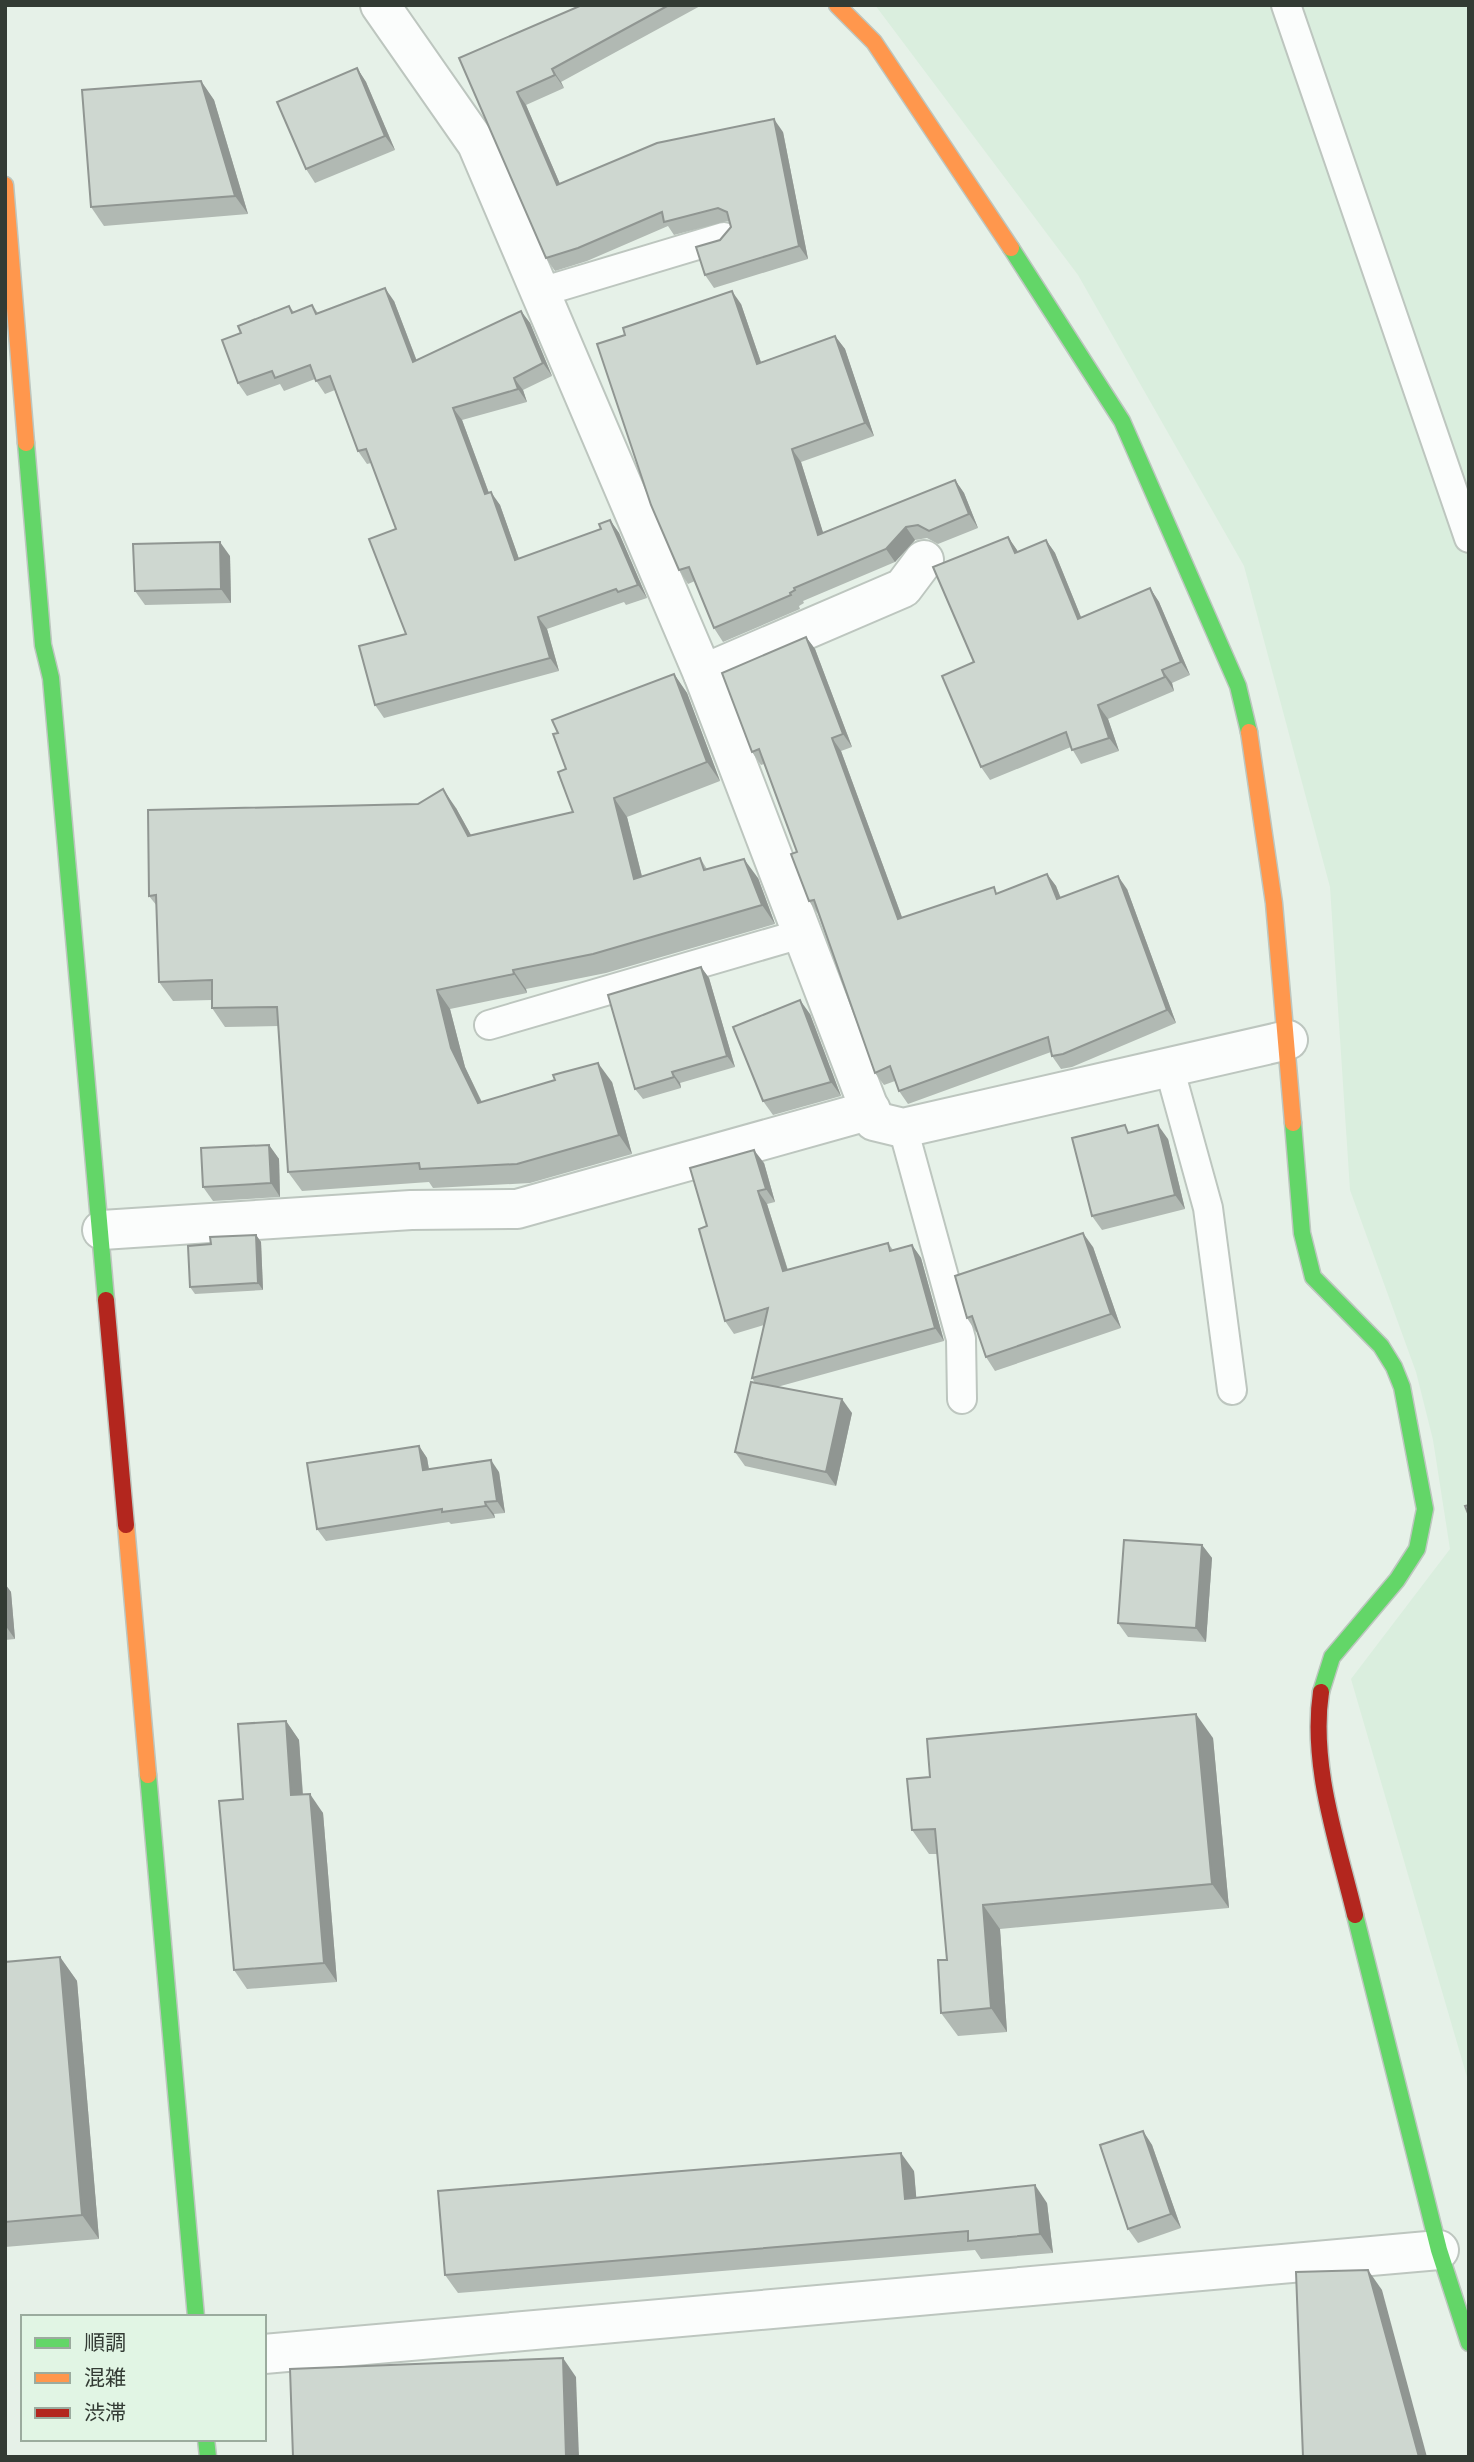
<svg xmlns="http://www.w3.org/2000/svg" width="1474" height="2462" viewBox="0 0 1474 2462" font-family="Barlow,'Noto Sans JP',sans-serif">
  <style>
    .built { fill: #daeede }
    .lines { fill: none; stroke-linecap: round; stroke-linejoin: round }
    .lane-casing { stroke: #bdc6bf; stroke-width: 32 }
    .street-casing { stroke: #bdc6bf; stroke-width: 42 }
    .fast-casing { stroke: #bdc6bf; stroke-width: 19 }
    .slow-casing { stroke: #bdc6bf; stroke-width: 19 }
    .jam-casing { stroke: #bdc6bf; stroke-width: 19 }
    .lane { stroke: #fbfdfc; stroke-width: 28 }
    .street { stroke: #fbfdfc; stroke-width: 38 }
    .fast { stroke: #63d668; stroke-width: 16 }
    .slow { stroke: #ff974d; stroke-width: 16 }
    .jam { stroke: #b3261e; stroke-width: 16 }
    .wall { fill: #b1b9b3 }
    .shaded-wall { fill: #909692 }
    .building { fill: #ced7d0; stroke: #909692; stroke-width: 2 }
  </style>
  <rect width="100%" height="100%" fill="#e6f1e8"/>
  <!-- built -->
  <polygon class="built" points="875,5 1469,5 1469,2084 1351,1679 1450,1549 1433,1440 1416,1372 1350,1190 1330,887 1244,566 1078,275"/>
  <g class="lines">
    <defs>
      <g id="lane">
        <polyline points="1286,5 1469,538"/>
        <polyline points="541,292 724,237"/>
        <polyline points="489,1025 804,933"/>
        <polyline points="1169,1067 1208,1208 1232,1390"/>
        <polyline points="903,1128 961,1339 962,1399"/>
      </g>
      <g id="street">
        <polyline points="380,5 477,144 703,674 874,1121 903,1128 1288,1040"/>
        <polyline points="703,674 903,588 924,560"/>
        <polyline points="102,1230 411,1210 517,1209 871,1110"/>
        <polyline points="264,2354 1439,2250"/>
      </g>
      <g id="fast">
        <polyline points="1011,248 1122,421 1238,686 1249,732"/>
        <polyline points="26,443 43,645 51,678 106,1300"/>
        <polyline points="1293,1123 1302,1233 1313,1277 1381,1346 1394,1367 1402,1387 1425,1509 1417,1549 1397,1580 1332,1657 1321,1692"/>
        <polyline points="148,1775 196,2317"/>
        <polyline points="1355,1915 1439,2250 1469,2343"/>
        <polyline points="206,2439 208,2457"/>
      </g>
      <g id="slow">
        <polyline points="837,5 874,42 1011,248"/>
        <polyline points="5,185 26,443"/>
        <polyline points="1249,732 1274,903 1293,1123"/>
        <polyline points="126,1525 148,1775"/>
      </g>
      <g id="jam">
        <polyline points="106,1300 126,1525"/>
        <path d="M1321,1692C1310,1766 1338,1844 1355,1915"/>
      </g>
    </defs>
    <!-- lane casing -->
    <use href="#lane" class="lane-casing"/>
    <!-- street casing -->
    <use href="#street" class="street-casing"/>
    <!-- fast casing -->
    <use href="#fast" class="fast-casing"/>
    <!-- slow casing -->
    <use href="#slow" class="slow-casing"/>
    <!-- jam casing -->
    <use href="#jam" class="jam-casing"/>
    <!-- lane -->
    <use href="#lane" class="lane"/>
    <!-- street -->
    <use href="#street" class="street"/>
    <!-- fast -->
    <use href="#fast" class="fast"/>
    <!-- slow -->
    <use href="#slow" class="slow"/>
    <!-- jam -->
    <use href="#jam" class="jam"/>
  </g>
  <!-- wall -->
  <g class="wall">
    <polygon points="582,5 702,5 561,82 564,88 526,105 560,184 783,132 808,259 714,288 705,275 720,240 731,227 730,222 727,221 674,235 668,226 587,261 555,271 546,258 459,58"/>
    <polygon points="357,68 366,82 395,150 315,183 306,169"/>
    <polygon points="201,81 214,100 248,214 104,226 91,207"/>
    <polygon points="394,301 417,361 521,311 530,323 552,376 523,390 527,402 462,420 489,493 500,505 519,559 601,529 610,520 619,533 647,598 626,605 624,602 547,629 559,671 384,718 375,705 406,634 396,529 371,463 367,464 358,451 335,390 325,394 315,379 284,391 280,384 247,396 238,383 241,333 289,306 294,312 312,305 318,313"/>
    <polygon points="741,304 761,362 835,336 845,349 874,436 801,462 823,533 955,480 964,493 978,528 938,544 927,538 915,540 895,562 803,601 804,603 799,606 800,609 723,642 714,628 695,581 688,584 679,570"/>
    <polygon points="1008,537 1018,552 1046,540 1055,553 1081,617 1150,588 1159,602 1190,675 1172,683 1174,691 1108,719 1119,751 1081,764 1071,747 990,780 981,767 974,662"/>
    <polygon points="230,556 231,603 145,605 135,591"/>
    <polygon points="806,637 815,649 852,747 841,751 902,917 998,893 1047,874 1056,886 1061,898 1127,889 1176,1023 1072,1067 1061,1069 1052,1056 1051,1052 908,1104 899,1091 895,1081 884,1085 875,1073 818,914 809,901 797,852 764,764 761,765 752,752"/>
    <polygon points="674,674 687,693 720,781 627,817 642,876 700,858 707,869 758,878 775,924 606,973 526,989 527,993 450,1009 465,1067 482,1102 612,1082 632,1154 530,1183 433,1188 429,1182 302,1191 288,1172 279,1026 225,1027 212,1008 212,1000 173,1001 159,982 157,906 149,896 456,808 471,835 573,812 566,769 558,733"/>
    <polygon points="701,967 709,978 735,1067 680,1083 681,1088 643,1099 635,1089"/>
    <polygon points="810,1014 841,1096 773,1115 763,1101"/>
    <polygon points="1131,1132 1168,1139 1185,1209 1102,1230 1092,1216"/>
    <polygon points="269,1145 279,1159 280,1197 213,1201 203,1187"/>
    <polygon points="764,1163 775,1202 767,1204 788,1270 888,1243 893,1250 912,1245 921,1258 944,1341 777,1387 852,1413 836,1486 745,1466 735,1452 755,1383 752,1378 764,1325 734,1334 725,1321 707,1226"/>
    <polygon points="256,1235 261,1242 263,1290 195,1294 190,1287 211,1244"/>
    <polygon points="1093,1247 1121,1328 995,1371 986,1357 977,1332 976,1332 967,1318"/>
    <polygon points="419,1446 427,1458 429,1469 499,1472 505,1513 494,1514 495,1518 451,1524 449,1522 326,1541 317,1529"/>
    <polygon points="1202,1545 1212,1558 1206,1642 1128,1637 1118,1623"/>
    <polygon points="5,1584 11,1592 15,1639 5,1640"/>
    <polygon points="286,1721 299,1740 303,1794 323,1813 337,1982 247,1989 234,1970 243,1799"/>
    <polygon points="1213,1738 1229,1908 1000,1929 1007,2032 958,2036 941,2013 947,1960 937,1854 929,1854 912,1830 930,1777"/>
    <polygon points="60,1957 77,1981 99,2239 5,2247 5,1962"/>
    <polygon points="1143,2131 1152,2145 1181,2228 1138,2243 1128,2229"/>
    <polygon points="914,2171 916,2197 1047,2203 1053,2253 981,2259 975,2250 458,2293 445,2275"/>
  </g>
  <!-- shaded-wall -->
  <g class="shaded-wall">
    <polygon points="357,68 366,82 395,150 385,136"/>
    <polygon points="552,69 561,82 564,88 555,75"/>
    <polygon points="201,81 214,100 248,214 235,196"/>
    <polygon points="517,92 526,105 566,198 557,185"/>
    <polygon points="774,119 783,132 808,259 799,246"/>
    <polygon points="385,288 394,301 422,375 413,362"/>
    <polygon points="732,291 741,304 766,377 757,364"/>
    <polygon points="521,311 530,323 552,376 543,363"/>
    <polygon points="835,336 845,349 874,436 865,423"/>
    <polygon points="514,378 523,390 527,402 518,389"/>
    <polygon points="453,408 462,420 494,507 485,494"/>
    <polygon points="792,449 801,462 828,548 818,535"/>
    <polygon points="955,480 964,493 978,528 969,514"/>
    <polygon points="491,492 500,505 524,573 515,560"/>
    <polygon points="610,520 619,533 647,598 638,585"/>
    <polygon points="906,527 915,540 895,562 886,549"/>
    <polygon points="1008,537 1017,550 1024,566 1015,553"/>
    <polygon points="1046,540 1055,553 1087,632 1078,619"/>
    <polygon points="220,542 230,556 231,603 221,589"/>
    <polygon points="1150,588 1159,602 1190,675 1181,662"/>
    <polygon points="538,617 547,629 559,671 550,658"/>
    <polygon points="806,637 815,649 852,747 843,734"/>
    <polygon points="1162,670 1172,683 1174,691 1165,677"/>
    <polygon points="674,674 687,693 720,781 707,762"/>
    <polygon points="1098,705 1108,719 1119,751 1109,738"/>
    <polygon points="832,738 841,751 907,931 898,919"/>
    <polygon points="443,789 456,808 482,855 468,836"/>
    <polygon points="614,798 627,817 647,897 634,879"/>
    <polygon points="744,859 758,878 775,924 762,905"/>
    <polygon points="1047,874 1056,886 1066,912 1057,899"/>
    <polygon points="1118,876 1127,889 1176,1023 1167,1010"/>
    <polygon points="701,967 709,978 735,1067 727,1056"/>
    <polygon points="513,970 526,989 527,993 514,974"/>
    <polygon points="437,990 450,1009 465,1067 491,1122 478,1103 451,1048"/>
    <polygon points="800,1000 810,1014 841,1096 831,1082"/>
    <polygon points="598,1063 612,1082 632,1154 619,1135"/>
    <polygon points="672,1072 680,1083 681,1088 674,1077"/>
    <polygon points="1158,1125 1168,1139 1185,1209 1175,1195"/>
    <polygon points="269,1145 279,1159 280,1197 271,1183"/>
    <polygon points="754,1150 764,1163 775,1202 766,1189"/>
    <polygon points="758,1191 767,1204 792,1284 783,1271"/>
    <polygon points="1083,1233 1093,1247 1121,1328 1111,1314"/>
    <polygon points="256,1235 261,1242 263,1290 258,1283"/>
    <polygon points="912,1245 921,1258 944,1341 935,1328"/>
    <polygon points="842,1399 852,1413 836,1486 826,1472"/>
    <polygon points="419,1446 427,1458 431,1482 423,1470"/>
    <polygon points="491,1460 499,1472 505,1513 497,1501"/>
    <polygon points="485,1502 494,1514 495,1518 486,1506"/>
    <polygon points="1202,1545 1212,1558 1206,1642 1196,1628"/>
    <polygon points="5,1584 11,1592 15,1639 5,1625"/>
    <polygon points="1196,1714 1213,1738 1229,1908 1212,1884"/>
    <polygon points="286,1721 299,1740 304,1814 291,1795"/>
    <polygon points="310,1794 323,1813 337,1982 324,1963"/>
    <polygon points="983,1905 1000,1929 1007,2032 991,2008"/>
    <polygon points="60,1957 77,1981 99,2239 82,2215"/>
    <polygon points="1143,2131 1152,2145 1181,2228 1171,2214"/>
    <polygon points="901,2153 914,2171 918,2217 905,2199"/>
    <polygon points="1035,2185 1047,2203 1053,2253 1040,2234"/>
    <polygon points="1368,2270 1382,2290 1427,2457 1419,2457"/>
    <polygon points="563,2358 576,2377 579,2457 566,2457"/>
  </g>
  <!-- building -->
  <g class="building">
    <polygon points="582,5 669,5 552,69 555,75 517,92 557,185 657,143 774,119 799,246 705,275 696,247 720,240 731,227 727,212 718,208 664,222 662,212 578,248 546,258 459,58"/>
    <polygon points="357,68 385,136 306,169 277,102"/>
    <polygon points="201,81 235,196 91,207 82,90"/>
    <polygon points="385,288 413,362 521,311 543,363 514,378 518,389 453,408 485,494 491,492 515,560 601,529 599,524 610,520 638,585 618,592 616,589 538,617 550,658 375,705 359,646 406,634 369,539 396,529 366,449 358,451 330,376 316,381 310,365 275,378 272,371 238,383 222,340 241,333 238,326 289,306 292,313 312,305 316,314"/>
    <polygon points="732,291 757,364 835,336 865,423 792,449 818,535 955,480 969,514 929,531 918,525 906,527 886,549 794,588 795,590 790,593 791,595 714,628 689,567 679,570 651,505 597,344 625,335 623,328"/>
    <polygon points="1008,537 1015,553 1046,540 1078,619 1150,588 1181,662 1162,670 1165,677 1098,705 1109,738 1072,750 1066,732 981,767 942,676 974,662 933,567"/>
    <polygon points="220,542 221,589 135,591 133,544"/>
    <polygon points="806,637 843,734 832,738 898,919 994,887 996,894 1047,874 1057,899 1118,876 1167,1010 1063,1054 1052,1056 1048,1037 899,1091 890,1066 875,1073 814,900 809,901 791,854 797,852 759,749 752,752 722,673"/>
    <polygon points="674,674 707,762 614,798 634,879 700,858 704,870 744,859 762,905 593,954 513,970 514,974 437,990 451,1048 478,1103 555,1080 553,1075 598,1063 619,1135 517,1164 420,1169 419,1163 288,1172 277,1007 212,1008 212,980 159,982 156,895 149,896 148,810 418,804 443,789 468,836 573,812 558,772 566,769 553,734 558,733 552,720"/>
    <polygon points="701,967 727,1056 672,1072 674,1077 635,1089 608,995"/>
    <polygon points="800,1000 831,1082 763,1101 733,1027"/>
    <polygon points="1125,1125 1128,1133 1158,1125 1175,1195 1092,1216 1072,1138"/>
    <polygon points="269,1145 271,1183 203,1187 201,1148"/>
    <polygon points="754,1150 766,1189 758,1191 783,1271 888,1243 890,1251 912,1245 935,1328 752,1378 768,1308 725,1321 699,1229 707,1226 690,1168"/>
    <polygon points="1083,1233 1111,1314 986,1357 972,1316 967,1318 955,1276"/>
    <polygon points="256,1235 258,1283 190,1287 188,1246 211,1244 210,1237"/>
    <polygon points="751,1382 842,1399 826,1472 735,1452"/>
    <polygon points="419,1446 423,1470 491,1460 497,1501 485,1502 486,1506 442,1512 442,1509 317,1529 307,1463"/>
    <polygon points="1469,1505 1469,1516 1465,1506"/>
    <polygon points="1124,1540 1202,1545 1196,1628 1118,1623"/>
    <polygon points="1196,1714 1212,1884 983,1905 991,2008 941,2013 938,1960 947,1960 935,1829 912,1830 907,1779 930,1777 927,1739"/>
    <polygon points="286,1721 291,1795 310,1794 324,1963 234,1970 219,1801 243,1799 238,1724"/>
    <polygon points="60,1957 82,2215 5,2222 5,1962"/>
    <polygon points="1143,2131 1171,2214 1128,2229 1100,2145"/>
    <polygon points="901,2153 905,2199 1035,2185 1040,2234 968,2241 968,2231 445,2275 438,2191"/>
    <polygon points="1368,2270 1419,2457 1303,2457 1296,2272"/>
    <polygon points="563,2358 566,2457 293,2457 290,2369"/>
  </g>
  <!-- border -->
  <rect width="1474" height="2462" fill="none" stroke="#333b34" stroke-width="14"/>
  <!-- legend -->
  <rect x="21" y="2315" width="245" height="126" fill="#e1f5e4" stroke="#9bab9e" stroke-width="2"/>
  <rect x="35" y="2338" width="35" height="10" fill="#63d668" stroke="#9bab9e" stroke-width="2"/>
  <text x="84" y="2350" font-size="21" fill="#333b34">順調</text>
  <rect x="35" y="2373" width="35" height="10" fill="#ff974d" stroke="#9bab9e" stroke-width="2"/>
  <text x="84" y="2385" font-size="21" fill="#333b34">混雑</text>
  <rect x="35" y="2408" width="35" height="10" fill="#b3261e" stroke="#9bab9e" stroke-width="2"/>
  <text x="84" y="2420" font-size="21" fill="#333b34">渋滞</text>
</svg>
